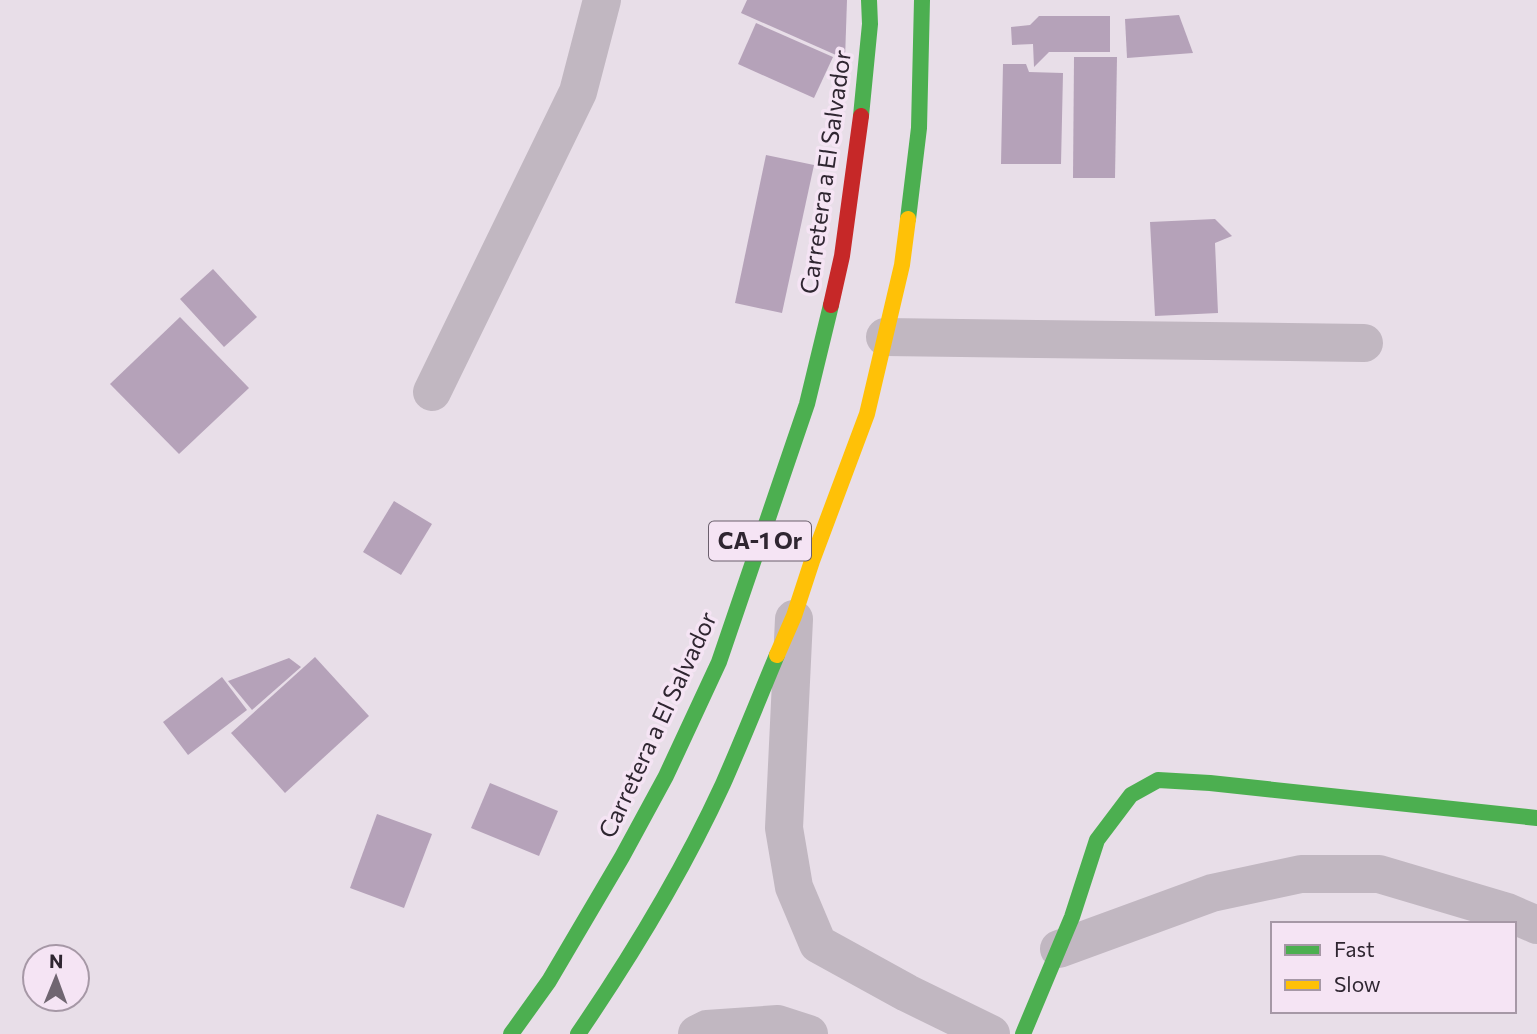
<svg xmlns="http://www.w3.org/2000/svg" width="1537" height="1034" viewBox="0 0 1537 1034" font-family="Commissioner,sans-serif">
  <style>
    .building { fill: #b5a2b9 }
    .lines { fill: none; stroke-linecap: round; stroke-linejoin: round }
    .street { stroke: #c1b7c1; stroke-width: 38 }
    .fast { stroke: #4caf50; stroke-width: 16 }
    .slow { stroke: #ffc107; stroke-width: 16 }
    .jam { stroke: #c62828; stroke-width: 16 }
    .labels { text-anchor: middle; stroke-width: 7; stroke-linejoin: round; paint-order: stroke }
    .shield { fill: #f5e4f4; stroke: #6a5f6c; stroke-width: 2 }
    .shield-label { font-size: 23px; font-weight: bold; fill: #2f2631 }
    .street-label { font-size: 24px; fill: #2f2631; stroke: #f5e4f4 }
  </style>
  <rect width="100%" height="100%" fill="#e8dee8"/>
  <!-- building -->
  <g class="building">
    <polygon points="747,0 847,0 845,59 741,13"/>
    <polygon points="1179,15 1193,53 1127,58 1125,19"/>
    <polygon points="1039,16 1110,16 1110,52 1049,52 1034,67 1033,44 1012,45 1011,27 1030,25"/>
    <polygon points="756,23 833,57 814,98 738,64"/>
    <polygon points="1074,57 1117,57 1115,178 1073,178"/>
    <polygon points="1003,64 1026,64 1029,72 1063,73 1061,164 1001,164"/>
    <polygon points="766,155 814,165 782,313 735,303"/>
    <polygon points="1215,219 1232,236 1215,243 1218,313 1155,316 1150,222"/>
    <polygon points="213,269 257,317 224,347 180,299"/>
    <polygon points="180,317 249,388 179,454 110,384"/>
    <polygon points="394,501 432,524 401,575 363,552"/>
    <polygon points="315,657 369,716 285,793 231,733"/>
    <polygon points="289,658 301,667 252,710 228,681"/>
    <polygon points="222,677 247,710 188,755 163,722"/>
    <polygon points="490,783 558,811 539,856 471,828"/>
    <polygon points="377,814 432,834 404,908 350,888"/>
  </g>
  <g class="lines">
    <!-- street -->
    <g class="street">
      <polyline points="885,337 1364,343"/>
      <polyline points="432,392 578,92 602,0"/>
      <polyline points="794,619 784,828 794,887 818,944 907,993 991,1034"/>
      <polyline points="1059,949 1212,893 1301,874 1379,874 1507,912 1537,925"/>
      <polyline points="697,1034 707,1029 778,1024 809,1034"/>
    </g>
    <!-- fast -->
    <g class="fast">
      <polyline points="861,116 870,24 869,0"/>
      <polyline points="908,219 919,128 922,0"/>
      <polyline points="511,1034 549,981 622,857 666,776 719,662 807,404 831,305"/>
      <path d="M578,1034C632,955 683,871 723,784C742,741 759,698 777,655"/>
      <polyline points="1023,1034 1072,917 1097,840 1131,795 1158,780 1210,783 1537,818"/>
    </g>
    <!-- slow -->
    <polyline class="slow" points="777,655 794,616 812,561 867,414 902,265 908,219"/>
    <!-- jam -->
    <polyline class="jam" points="831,305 842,256 861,116"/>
  </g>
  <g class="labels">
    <!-- shield labels -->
    <rect class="shield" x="709" y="521.5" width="102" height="39" rx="5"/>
    <g class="shield-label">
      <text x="760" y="549">CA-1 Or</text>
    </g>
    <!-- street labels -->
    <g class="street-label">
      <text transform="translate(826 172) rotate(-82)" y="8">Carretera a El Salvador</text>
      <text transform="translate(658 725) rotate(-65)" y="8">Carretera a El Salvador</text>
    </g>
  </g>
  <!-- legend -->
  <rect x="1271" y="922" width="245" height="91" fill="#f5e4f4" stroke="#a698a6" stroke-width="2"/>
  <rect x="1285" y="945" width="35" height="10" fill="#4caf50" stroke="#a698a6" stroke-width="2"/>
  <text x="1334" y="957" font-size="21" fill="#2f2631">Fast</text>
  <rect x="1285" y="980" width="35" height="10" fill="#ffc107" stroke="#a698a6" stroke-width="2"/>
  <text x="1334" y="992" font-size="21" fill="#2f2631">Slow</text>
  <!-- north arrow -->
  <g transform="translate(56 978) rotate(1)"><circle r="33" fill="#f5e4f4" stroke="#a698a6" stroke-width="2"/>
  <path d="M0-5L12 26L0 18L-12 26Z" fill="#706671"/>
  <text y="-10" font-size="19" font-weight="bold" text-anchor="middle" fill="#2f2631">N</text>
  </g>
</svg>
